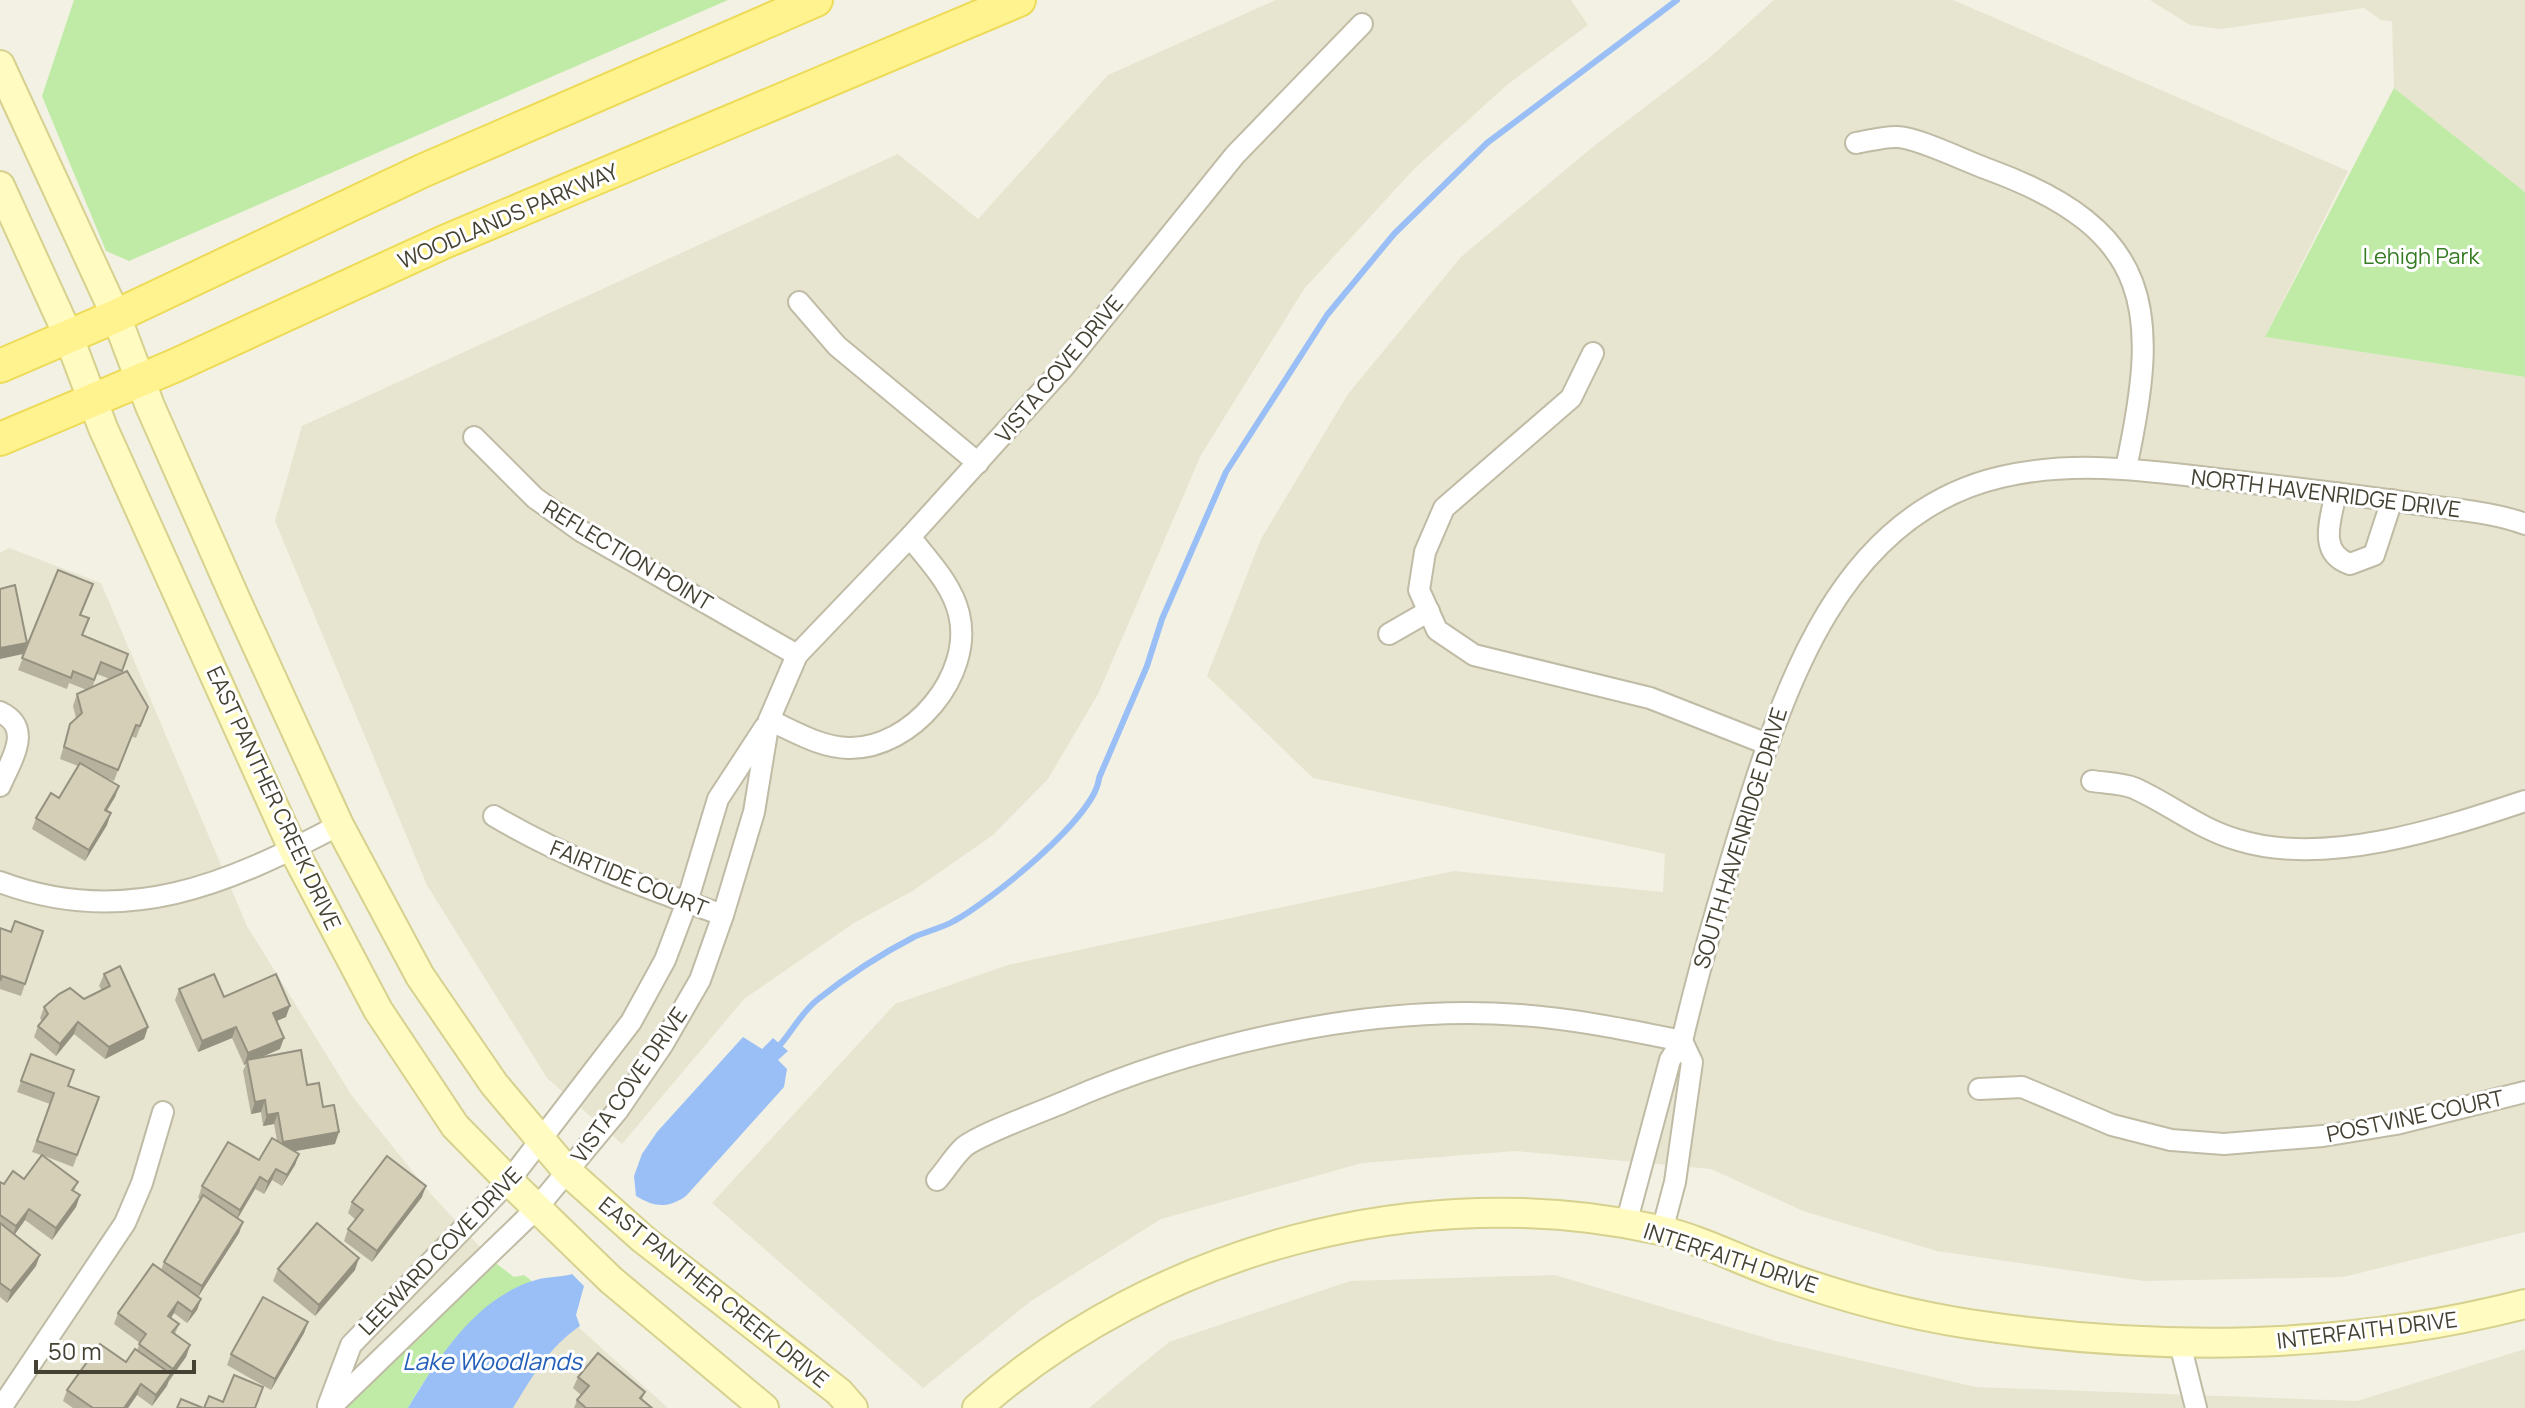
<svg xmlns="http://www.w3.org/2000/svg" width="2525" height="1408" viewBox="0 0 2525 1408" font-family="Manrope,sans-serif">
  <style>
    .residential { fill: #e7e4d0 }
    .green { fill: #c0eba7 }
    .water { fill: #99bff6 }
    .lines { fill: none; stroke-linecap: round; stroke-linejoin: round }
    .stream { stroke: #99bff6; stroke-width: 6 }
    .street-casing { stroke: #bfbba5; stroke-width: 24 }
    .secondary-casing { stroke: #d6d18e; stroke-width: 32 }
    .primary-casing { stroke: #eddb57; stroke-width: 36 }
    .street { stroke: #fff; stroke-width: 20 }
    .secondary { stroke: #fffbc1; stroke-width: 28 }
    .primary { stroke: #fff390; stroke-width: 32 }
    .wall { fill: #b7b29d; fill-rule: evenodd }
    .shaded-wall { fill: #959180 }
    .building { fill: #d5cfb7; stroke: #959180; stroke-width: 2 }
    .labels { text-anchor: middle; stroke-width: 6; stroke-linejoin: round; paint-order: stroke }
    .street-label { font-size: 22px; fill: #454133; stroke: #fff }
    .park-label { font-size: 22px; fill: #347b22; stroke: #fff }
    .water-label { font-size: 24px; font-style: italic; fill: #245fb9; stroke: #fff }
  </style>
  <rect width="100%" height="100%" fill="#f3f1e3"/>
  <!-- residential -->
  <g class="residential">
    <polygon points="1276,0 1571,0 1588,25 1508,84 1414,169 1304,289 1201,455 1098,694 1048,779 993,835 914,890 854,923 744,999 622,1144 547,1078 427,885 275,521 302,426 898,154 978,219 1108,75"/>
    <polygon points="1774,0 1953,0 2348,171 2265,337 2525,377 2525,1232 2343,1277 2144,1281 1937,1251 1803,1211 1711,1169 1516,1151 1362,1163 1161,1219 1031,1301 923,1388 712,1203 895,1004 1008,965 1454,871 1663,892 1665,854 1313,778 1207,676 1261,539 1348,394 1461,257 1594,146 1708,59"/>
    <polygon points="2150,0 2525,0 2525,192 2394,88 2392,21 2381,20 2364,8 2221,29 2190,25"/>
    <polygon points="9,548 101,583 247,926 352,1096 430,1193 493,1261 364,1383 346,1408 0,1408 0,553"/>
    <polygon points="1555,1275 1776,1341 1976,1387 2357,1401 2525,1349 2525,1408 1089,1408 1169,1342 1350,1281"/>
    <polygon points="566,1316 668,1408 501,1408"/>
  </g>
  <!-- green -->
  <g class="green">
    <polygon points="74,0 728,0 129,261 106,251 42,96"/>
    <polygon points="2394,88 2525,192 2525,377 2265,337"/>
    <path d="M493,1261L514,1277L524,1275L532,1281C472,1310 441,1352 408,1408H346L364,1384Z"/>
  </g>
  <!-- water -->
  <g class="water">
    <path d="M743,1037L762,1049L773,1038L788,1051L778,1060L787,1069L784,1087L686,1196C668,1209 654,1207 636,1196L634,1176L642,1154L657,1132Z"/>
    <path d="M572,1274L584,1286L576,1315L580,1326C549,1347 532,1377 513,1408H408C438,1358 476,1297 536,1280C547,1276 559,1278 572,1274Z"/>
  </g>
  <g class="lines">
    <!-- stream -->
    <path class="stream" d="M778,1047C792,1032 800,1014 817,1000C846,977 881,954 914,937C927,931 942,928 954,921C989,902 1096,817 1099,778L1147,666L1162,619L1226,472L1327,315L1394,234L1487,143L1677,0"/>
    <defs>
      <g id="street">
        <path d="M1856,143C1869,141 1885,136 1898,137C1919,138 1967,162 1990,170C2155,231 2160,311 2126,468"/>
        <polyline points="799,302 837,346 978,463"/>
        <polyline points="1593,353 1571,398 1444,508 1425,552 1419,590 1437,630 1474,655 1650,698 1767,744"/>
        <polyline points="474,437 535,498 581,531 797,655"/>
        <path d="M2336,493C2331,518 2317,553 2350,564L2374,555L2392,500"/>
        <polyline points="1389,634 1429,611"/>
        <path d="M0,712C34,728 11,760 0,786"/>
        <path d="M769,720C796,732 819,747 849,748C912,749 974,675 959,614C952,584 928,560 910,537"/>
        <path d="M2092,781C2105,783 2122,783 2134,788C2170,804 2199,829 2238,840C2325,867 2441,829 2525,801"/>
        <path d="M494,816C567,859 643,887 723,915"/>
        <path d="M0,882C125,929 228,884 339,825"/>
        <polyline points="1979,1089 2022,1087 2112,1125 2171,1140 2224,1144 2323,1136 2396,1124 2525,1092"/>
        <path d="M937,1180C946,1170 954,1156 964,1147C980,1134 1041,1112 1064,1102C1198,1043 1372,1004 1520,1015C1575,1019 1628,1030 1682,1041"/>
        <path d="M1626,1224L1670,1060L1682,1041C1699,968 1720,896 1742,824C1785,685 1841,514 2001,477C2081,458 2162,473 2243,482C2303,489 2363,496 2424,505C2457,510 2493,512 2525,524"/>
        <polyline points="1662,1231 1675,1182 1692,1062 1682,1041"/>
        <polyline points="2180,1344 2196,1408"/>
        <polyline points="328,1406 351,1345 509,1181 631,1022 665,960 687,902 718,799 765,727"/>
        <polyline points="1,1408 125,1223 142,1183 163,1112"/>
        <polyline points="330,1408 536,1209 618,1110 663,1044 700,980 723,915 754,812 769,720 797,655 910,537 1063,368 1235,155 1362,24"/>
      </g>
      <g id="secondary">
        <polyline points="0,65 116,316 150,406 236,600 339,825 420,976 494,1084 568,1172 643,1239 839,1392 853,1408"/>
        <polyline points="0,186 68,335 103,428 293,849 378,1010 455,1126 509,1181 611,1280 764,1408"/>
        <path d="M977,1408C1158,1248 1422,1177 1659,1230C1699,1239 1735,1258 1773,1272C1835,1295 1904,1314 1969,1324C2157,1352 2341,1351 2525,1304"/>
      </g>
      <g id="primary">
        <polyline points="0,366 116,316 422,171 816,0"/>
        <polyline points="0,439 174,366 444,242 1019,0"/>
      </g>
    </defs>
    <!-- street casing -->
    <use href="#street" class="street-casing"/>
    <!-- secondary casing -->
    <use href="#secondary" class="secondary-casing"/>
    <!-- primary casing -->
    <use href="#primary" class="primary-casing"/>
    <!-- street -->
    <use href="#street" class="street"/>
    <!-- secondary -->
    <use href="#secondary" class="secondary"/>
    <!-- primary -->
    <use href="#primary" class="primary"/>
  </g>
  <!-- wall -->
  <g class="wall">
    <path d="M58,570L81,615L83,635L128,654L121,674L148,707L136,738L131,736L114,781L106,778L119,786L115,797L107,811V825L85,861L32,829L36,818L59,798L78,766L60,759L70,724L76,718L73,706L77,694L87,690L69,683L67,689L18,670ZM97,674L110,679L92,688Z"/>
    <polygon points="0,928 11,932 43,931 21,996 0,989"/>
    <polygon points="104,974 148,1027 144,1039 105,1059 74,1034 56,1056 34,1037 38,1026 42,1022 40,1018 44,1007 84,999 102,990 99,986"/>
    <polygon points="179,989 224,997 286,1017 277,1021 280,1049 261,1057 307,1085 323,1107 335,1144 294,1151 299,1154 295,1165 282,1186 272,1180 264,1194 255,1189 238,1218 243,1222 239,1233 198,1297 201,1299 197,1310 187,1323 174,1313 171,1318 179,1324 175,1334 190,1345 186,1357 152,1406 137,1395 128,1408 73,1408 63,1401 67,1390 126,1362 137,1350 140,1343 114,1324 118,1313 161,1270 164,1262 200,1199 198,1198 202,1186 259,1160 277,1141 274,1124 263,1126 261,1112 251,1114 243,1071 246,1064 244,1065 232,1038 198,1052 175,1000"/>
    <polygon points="31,1054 68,1086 99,1097 73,1167 42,1155 78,1182 74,1191 80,1195 76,1207 52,1240 25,1220 15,1234 36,1266 7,1303 0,1297 0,1182 4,1184 24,1179 41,1155 32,1152 50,1104 17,1092"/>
    <polygon points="422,1197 372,1262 344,1241 348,1229 356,1220 348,1213 352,1202"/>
    <polygon points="278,1269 355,1270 315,1316 273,1281"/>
    <polygon points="308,1322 304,1333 271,1390 227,1365 231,1354"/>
    <polygon points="578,1377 645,1392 642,1400 652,1408 574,1408 577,1400 581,1395 573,1388"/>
  </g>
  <!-- shaded-wall -->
  <g class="shaded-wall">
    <polygon points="27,643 23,654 0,659 0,648"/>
    <polygon points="119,786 115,797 100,821 105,810"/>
    <polygon points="111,813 107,825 85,861 89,850"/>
    <polygon points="290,1006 286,1017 269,1024 273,1013"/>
    <polygon points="78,1022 74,1034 56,1056 60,1044"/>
    <polygon points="148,1027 144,1039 105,1059 109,1047"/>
    <polygon points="236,1027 232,1038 198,1052 202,1041"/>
    <polygon points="284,1038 280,1049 248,1063 247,1060 246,1064 244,1065 248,1053"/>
    <polygon points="265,1100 261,1112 251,1114 255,1102"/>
    <polygon points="278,1113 274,1124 263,1126 267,1115"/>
    <polygon points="339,1132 335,1144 279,1154 283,1142"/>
    <polygon points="299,1154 295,1165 282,1186 287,1175"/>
    <polygon points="276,1169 272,1180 264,1194 268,1182"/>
    <polygon points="260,1177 255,1189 236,1221 240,1210"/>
    <polygon points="426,1186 422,1197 372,1262 377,1251"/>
    <polygon points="80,1195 76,1207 52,1240 56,1228"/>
    <polygon points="29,1209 25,1220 12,1238 16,1226"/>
    <polygon points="243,1222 239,1233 198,1297 202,1286"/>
    <polygon points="40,1255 36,1266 7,1303 11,1291"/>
    <polygon points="359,1258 355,1270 315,1316 319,1305"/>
    <polygon points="201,1299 197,1310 187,1323 192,1312"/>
    <polygon points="178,1302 174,1313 164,1327 168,1316"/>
    <polygon points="308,1322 304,1333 271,1390 275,1379"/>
    <polygon points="190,1345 186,1357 169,1380 173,1369"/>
    <polygon points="171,1374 167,1386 152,1406 156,1395"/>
    <polygon points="141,1384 137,1395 128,1408 124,1408"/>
  </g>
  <!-- building -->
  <g class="building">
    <polygon points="58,570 93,584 80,615 89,618 82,635 128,654 122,671 101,662 94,680 73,671 71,678 22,658"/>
    <polygon points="15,585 27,643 0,648 0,589"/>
    <polygon points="127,671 148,707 140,726 136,725 118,770 64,747 70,724 82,713 77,694"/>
    <polygon points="80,763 119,786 105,810 111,813 89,850 36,818 51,793 59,798"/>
    <polygon points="15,921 43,931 25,984 2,976 0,981 0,928 11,932"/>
    <polygon points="120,966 148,1027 109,1047 78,1022 60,1044 38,1026 48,1014 44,1007 59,994 70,988 84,999 110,986 104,974"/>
    <polygon points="214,974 224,997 276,974 290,1006 273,1013 284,1038 248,1053 236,1027 202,1041 179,989"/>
    <polygon points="301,1050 307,1085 319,1083 323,1107 334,1105 339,1132 283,1142 278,1113 267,1115 265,1100 255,1102 247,1060"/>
    <polygon points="31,1054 74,1070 68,1086 99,1097 77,1155 37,1141 54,1093 21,1081"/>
    <polygon points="272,1138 299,1154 287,1175 276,1169 268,1182 260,1177 240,1210 202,1186 228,1142 259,1160"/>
    <polygon points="42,1155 78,1182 72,1190 80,1195 56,1228 29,1209 16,1226 0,1215 0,1182 4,1184 13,1171 24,1179"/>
    <polygon points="387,1156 426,1186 377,1251 348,1229 363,1210 352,1202"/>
    <polygon points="203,1195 243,1222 202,1286 164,1262"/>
    <polygon points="0,1223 40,1255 11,1291 0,1283"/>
    <polygon points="317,1223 359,1258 319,1305 278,1269"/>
    <polygon points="153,1264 201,1299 192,1312 178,1302 168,1316 179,1324 172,1332 190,1345 173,1369 139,1344 146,1334 118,1313"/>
    <polygon points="263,1297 308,1322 275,1379 231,1354"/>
    <polygon points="100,1344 126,1362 135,1349 171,1374 156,1395 141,1384 124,1408 93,1408 67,1390"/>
    <polygon points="598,1353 645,1392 640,1398 652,1408 586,1408 577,1400 589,1386 578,1377"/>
    <polygon points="234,1375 263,1387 255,1408 204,1408 209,1396 223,1402"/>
    <polygon points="181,1399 203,1408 177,1408"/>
  </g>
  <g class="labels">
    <!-- street labels -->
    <g class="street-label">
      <text transform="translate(508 216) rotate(-23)" y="8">WOODLANDS PARKWAY</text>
      <text transform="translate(1059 369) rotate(-50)" y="8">VISTA COVE DRIVE</text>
      <text transform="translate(2326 493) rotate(7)" y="8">NORTH HAVENRIDGE DRIVE</text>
      <text transform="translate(628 555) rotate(31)" y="8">REFLECTION POINT</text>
      <text transform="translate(274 798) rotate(65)" y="8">EAST PANTHER CREEK DRIVE</text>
      <text transform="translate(1740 838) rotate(-73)" y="8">SOUTH HAVENRIDGE DRIVE</text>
      <text transform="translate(629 878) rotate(22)" y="8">FAIRTIDE COURT</text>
      <text transform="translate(629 1085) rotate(-55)" y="8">VISTA COVE DRIVE</text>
      <text transform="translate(2415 1116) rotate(-12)" y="8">POSTVINE COURT</text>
      <text transform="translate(440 1251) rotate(-46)" y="8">LEEWARD COVE DRIVE</text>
      <text transform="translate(1731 1258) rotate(18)" y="8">INTERFAITH DRIVE</text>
      <text transform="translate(714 1292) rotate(39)" y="8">EAST PANTHER CREEK DRIVE</text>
      <text transform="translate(2367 1330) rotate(-7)" y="8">INTERFAITH DRIVE</text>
    </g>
    <!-- park labels -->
    <g class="park-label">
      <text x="2421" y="264">Lehigh Park</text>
    </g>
    <!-- water labels -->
    <g class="water-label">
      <text x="492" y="1370">Lake Woodlands</text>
    </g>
  </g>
  <!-- scale -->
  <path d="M36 1360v12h158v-12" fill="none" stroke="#454133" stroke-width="4"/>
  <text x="48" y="1360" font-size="24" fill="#454133" stroke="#ffffff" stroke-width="6" paint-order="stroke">50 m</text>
</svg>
